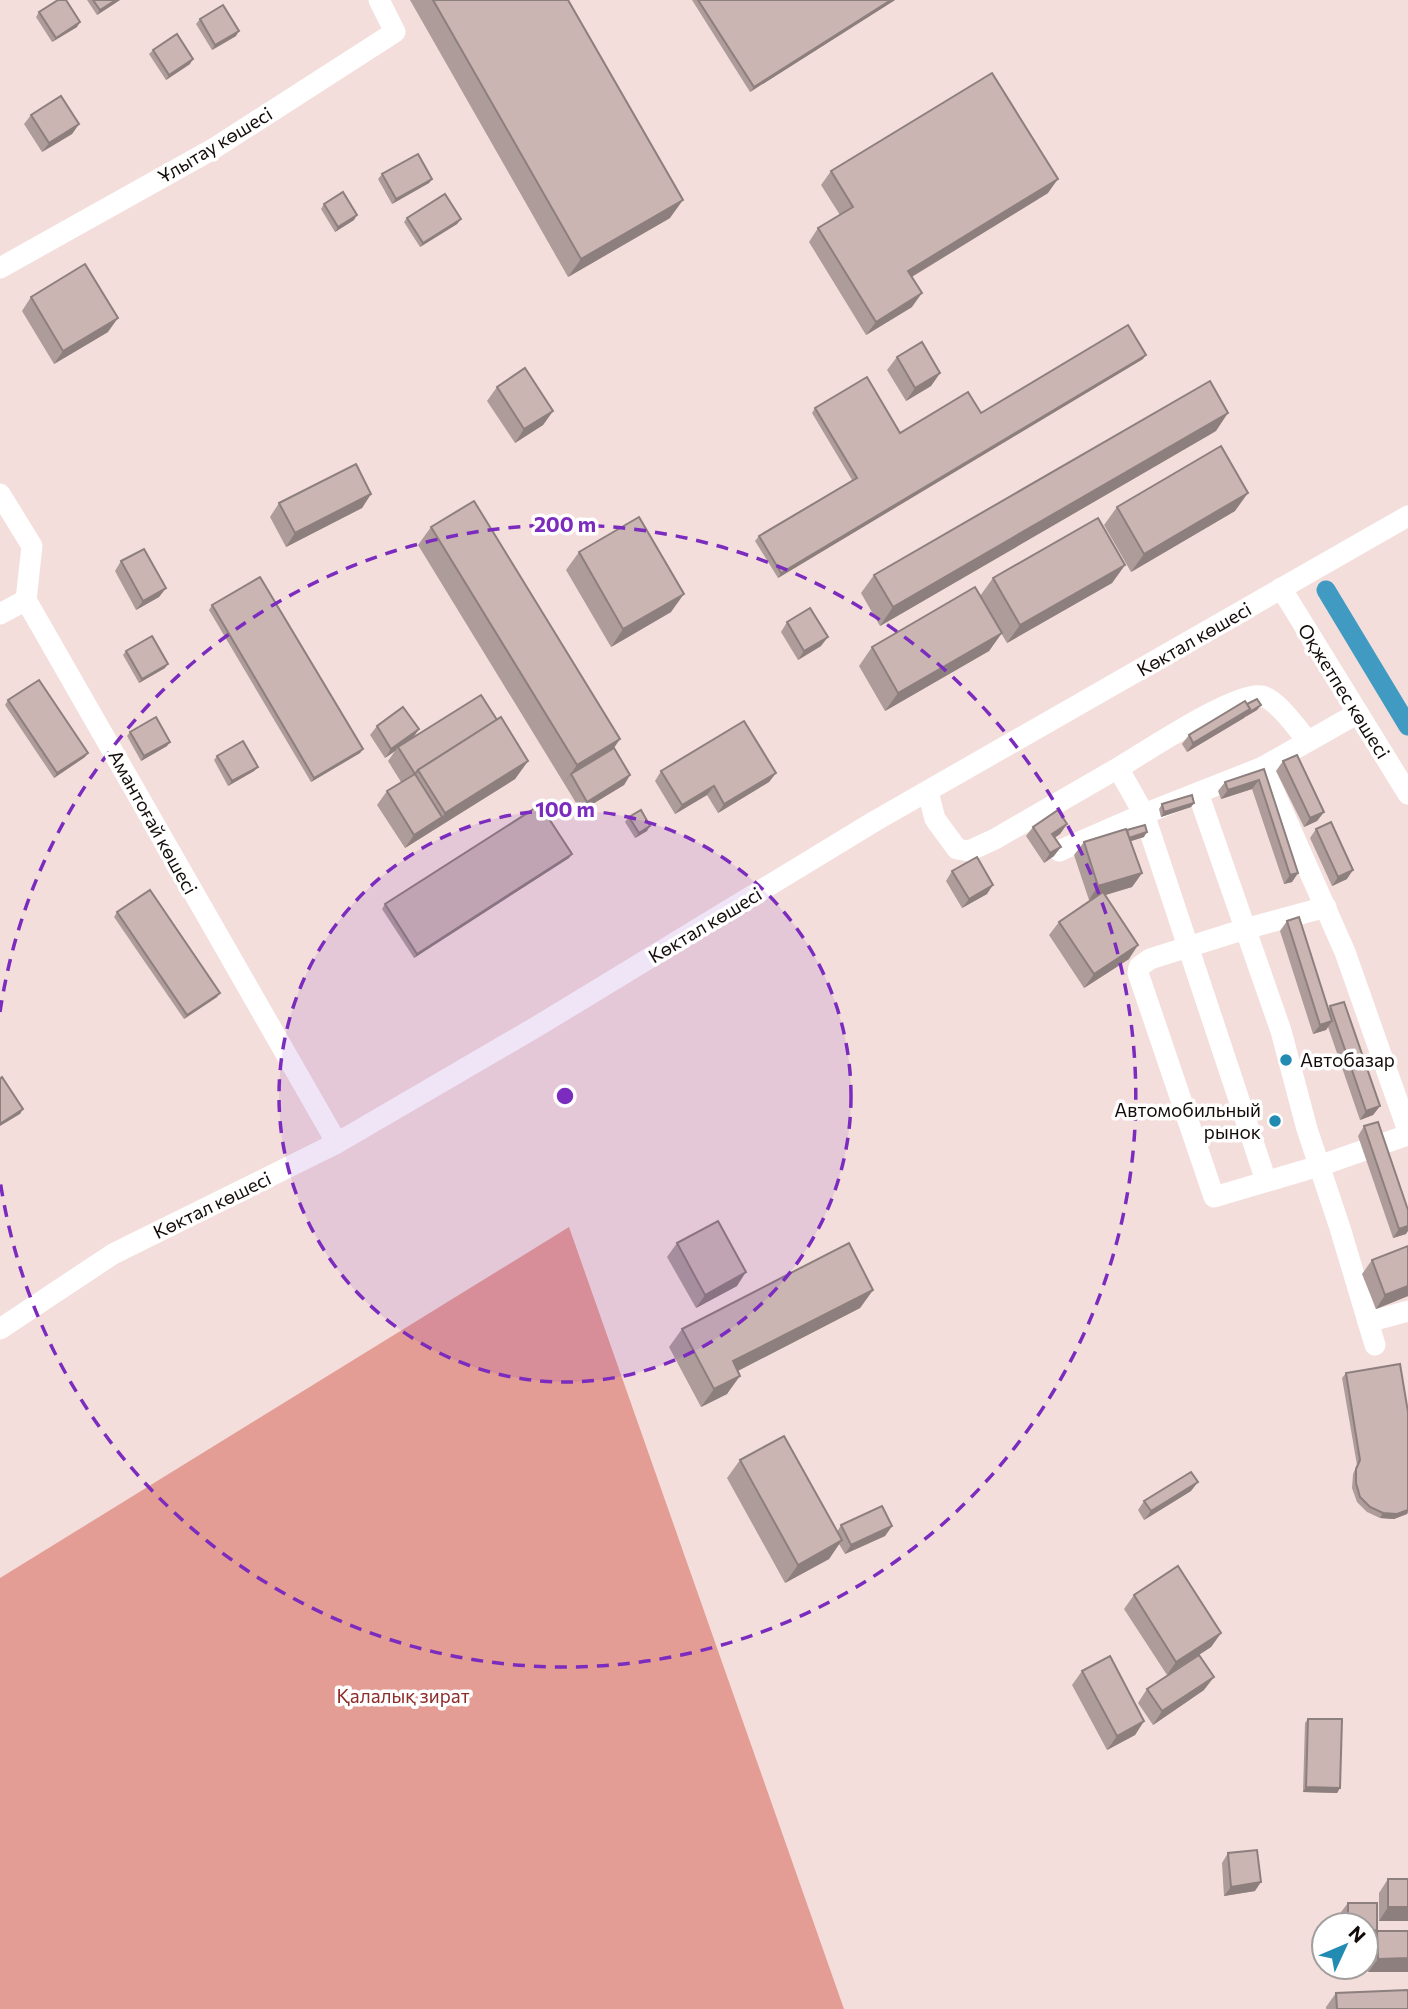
<svg xmlns="http://www.w3.org/2000/svg" width="1408" height="2009" viewBox="0 0 1408 2009" font-family="Commissioner,sans-serif">
  <style>
    .green { fill: #e49d95 }
    .lines { fill: none; stroke-linecap: round; stroke-linejoin: round }
    .canal { stroke: #409ac1; stroke-width: 19 }
    .minor { stroke: #fff; stroke-width: 21 }
    .wall { fill: #ae9c9a }
    .shaded-wall { fill: #8d7f7d }
    .building { fill: #cab5b3; stroke: #8d7f7d; stroke-width: 2 }
    .ring { fill: none; stroke: #7b2cbf; stroke-width: 3.5; stroke-dasharray: 12 9 }
    .poi-dot { fill: #228bb2; stroke: #fff; stroke-width: 2.5 }
    .labels { text-anchor: middle; stroke-width: 7; stroke-linejoin: round; paint-order: stroke }
    .street-label { font-size: 19px; fill: #130c0b; stroke: #fff }
    .poi-label { font-size: 19px; fill: #130c0b; stroke: #fff; text-anchor: start }
    .park-label { font-size: 19px; fill: #8d2c29; stroke: #fff }
    .centre { fill: #7b2cbf; stroke: #fff; stroke-width: 3.5 }
    .ring-label { font-size: 21px; text-anchor: middle; font-weight: bold; fill: #7b2cbf; stroke: #fff; stroke-width: 7; stroke-linejoin: round; paint-order: stroke }
  </style>
  <rect width="100%" height="100%" fill="#f3dedb"/>
  <!-- green -->
  <polygon class="green" points="569,1227 844,2009 0,2009 0,1578"/>
  <g class="lines">
    <!-- canal -->
    <polyline class="canal" points="1326,590 1408,726"/>
    <!-- minor -->
    <g class="minor">
      <polyline points="0,268 213,149 395,32 379,0"/>
      <polyline points="0,494 32,546 26,600 337,1143"/>
      <polyline points="1281,588 1408,794"/>
      <polyline points="0,614 26,600"/>
      <polyline points="1263,767 1358,713"/>
      <path d="M1118,768C1144,753 1237,690 1262,696C1278,700 1297,729 1308,741"/>
      <polyline points="928,792 935,819 957,849 969,851 995,839 1118,768 1144,814 1263,767 1345,952 1408,1131"/>
      <polyline points="1198,793 1281,1031 1307,1129 1340,1228 1375,1345"/>
      <polyline points="1059,851 1144,814 1266,1181"/>
      <polyline points="1326,907 1245,929 1150,959 1139,967 1138,973 1214,1197 1319,1166 1408,1135"/>
      <polyline points="1368,1322 1408,1311"/>
      <polyline points="0,1329 113,1254 337,1143 536,1027 875,821 1408,516"/>
    </g>
  </g>
  <!-- wall -->
  <g class="wall">
    <polygon points="87,0 120,0 97,15"/>
    <polygon points="410,0 568,0 670,218 568,277"/>
    <polygon points="692,0 895,0 750,92"/>
    <polygon points="39,12 77,27 52,42 36,17"/>
    <polygon points="200,19 236,36 212,50 196,24"/>
    <polygon points="153,50 190,64 166,80 149,54"/>
    <polygon points="31,115 79,124 72,134 42,152 24,124"/>
    <polygon points="831,171 1048,193 912,277 912,307 866,335 809,242 818,228 840,215 821,185"/>
    <polygon points="382,174 432,179 429,183 392,204 378,179"/>
    <polygon points="324,204 354,220 335,232 321,209"/>
    <polygon points="407,218 461,219 457,224 420,247 404,222"/>
    <polygon points="31,297 108,332 54,364 22,311"/>
    <polygon points="897,357 940,373 931,386 906,401 887,370"/>
    <polygon points="1143,359 778,578 755,541 759,536 852,480 812,413 815,408 900,433 981,413"/>
    <polygon points="497,387 553,411 543,425 515,443 487,401"/>
    <polygon points="1216,431 880,626 861,593 874,575"/>
    <polygon points="371,494 362,508 286,547 270,517 279,503"/>
    <polygon points="1117,507 1235,511 1131,572 1104,525"/>
    <polygon points="431,527 620,739 614,748 630,775 624,785 581,811 418,545"/>
    <polygon points="579,552 671,612 611,647 566,570"/>
    <polygon points="121,561 166,588 159,597 136,610 115,571"/>
    <polygon points="1125,565 1112,583 1007,643 1001,633 989,651 885,711 859,666 872,647 980,596 993,578"/>
    <polygon points="212,605 363,749 360,753 311,782 209,610"/>
    <polygon points="787,622 821,646 798,660 781,632"/>
    <polygon points="126,651 165,668 139,683 123,655"/>
    <polygon points="8,700 85,757 54,778 5,705"/>
    <polygon points="1247,704 1261,705 1257,710 1187,752 1182,744 1189,735"/>
    <polygon points="497,720 528,761 515,779 405,848 377,805 387,791 401,782 388,761 395,751 385,758 370,735 377,726 414,737"/>
    <polygon points="130,732 167,746 141,761 127,736"/>
    <polygon points="217,756 258,767 254,771 228,786 214,760"/>
    <polygon points="1283,761 1324,812 1317,821 1304,827 1276,771"/>
    <polygon points="1264,769 1298,873 1292,882 1284,884 1252,789 1221,799 1218,791 1225,782"/>
    <polygon points="661,771 776,773 769,782 718,813 707,795 675,814 655,781"/>
    <polygon points="1194,803 1191,807 1161,817 1159,809 1162,804"/>
    <polygon points="629,817 647,831 635,838 625,822"/>
    <polygon points="1067,824 1060,834 1054,838 1054,856 1044,863 1026,836 1033,827"/>
    <polygon points="1316,829 1347,879 1332,886 1310,838"/>
    <polygon points="1127,830 1144,837 1130,841 1142,873 1132,887 1105,895 1129,959 1084,988 1049,935 1059,922 1095,898 1089,900 1074,855 1084,842"/>
    <polygon points="572,854 569,858 414,958 382,909 385,904"/>
    <polygon points="952,871 987,894 962,908 946,881"/>
    <polygon points="117,912 217,997 184,1019 114,917"/>
    <polygon points="1287,921 1329,1009 1330,1006 1380,1106 1373,1115 1360,1120 1328,1027 1326,1030 1313,1034 1280,931"/>
    <polygon points="1364,1126 1406,1234 1393,1238 1358,1136"/>
    <polygon points="677,1243 737,1286 696,1308 667,1257"/>
    <polygon points="1408,1246 1408,1296 1376,1309 1362,1274 1372,1260"/>
    <polygon points="873,1290 860,1308 738,1371 727,1394 701,1407 669,1347 682,1329"/>
    <polygon points="1346,1373 1408,1412 1408,1513 1407,1514 1394,1519 1380,1518 1367,1512 1357,1502 1352,1488 1353,1474 1357,1465 1342,1378"/>
    <polygon points="740,1460 837,1532 841,1525 892,1526 885,1536 845,1554 839,1544 829,1559 785,1583 727,1478"/>
    <polygon points="1191,1491 1144,1520 1138,1510 1144,1501"/>
    <polygon points="1134,1595 1221,1633 1211,1647 1199,1655 1204,1690 1153,1725 1138,1703 1147,1689 1198,1655 1167,1675 1124,1609"/>
    <polygon points="1082,1671 1144,1721 1135,1735 1107,1750 1072,1685"/>
    <polygon points="1308,1719 1340,1788 1337,1793 1303,1792 1305,1723"/>
    <polygon points="1228,1853 1255,1891 1224,1896 1222,1863"/>
    <polygon points="1388,1879 1408,1921 1379,1921 1379,1893"/>
    <polygon points="1348,1903 1377,1903 1377,1930 1371,1940 1366,1940 1366,1925 1341,1925 1341,1912"/>
    <polygon points="1377,1931 1408,1931 1368,1972 1367,1945"/>
    <polygon points="1336,1993 1408,2009 1326,2009 1326,2007"/>
  </g>
  <!-- shaded-wall -->
  <g class="shaded-wall">
    <polygon points="116,0 120,0 97,15 100,10"/>
    <polygon points="891,0 895,0 750,92 754,87"/>
    <polygon points="80,22 77,27 52,42 56,38"/>
    <polygon points="239,31 236,36 212,50 215,45"/>
    <polygon points="193,59 190,64 166,80 169,75"/>
    <polygon points="79,124 72,134 42,152 49,143"/>
    <polygon points="432,179 429,183 392,204 396,199"/>
    <polygon points="1058,179 1048,193 898,285 908,271"/>
    <polygon points="683,200 670,218 568,277 581,259"/>
    <polygon points="357,215 354,220 335,232 338,227"/>
    <polygon points="461,219 457,224 420,247 423,243"/>
    <polygon points="922,293 912,307 866,335 876,322"/>
    <polygon points="118,318 108,332 54,364 63,351"/>
    <polygon points="1146,355 1143,359 778,578 781,573"/>
    <polygon points="940,373 931,386 906,401 915,388"/>
    <polygon points="553,411 543,425 515,443 524,429"/>
    <polygon points="1228,413 1216,431 880,626 893,607"/>
    <polygon points="1248,493 1235,511 1131,572 1144,554"/>
    <polygon points="371,494 362,508 286,547 295,533"/>
    <polygon points="1125,565 1112,583 1007,643 1020,625"/>
    <polygon points="166,588 159,597 136,610 143,601"/>
    <polygon points="684,594 671,612 611,647 623,629"/>
    <polygon points="1002,633 989,651 885,711 898,693"/>
    <polygon points="828,637 821,646 798,660 804,651"/>
    <polygon points="168,664 165,668 139,683 142,679"/>
    <polygon points="1261,705 1257,710 1245,717 1248,713"/>
    <polygon points="1250,709 1244,718 1187,752 1193,743"/>
    <polygon points="419,729 413,738 398,747 395,751 385,758 391,749"/>
    <polygon points="620,739 607,757 571,774 564,783 577,765"/>
    <polygon points="170,742 167,746 141,761 144,756"/>
    <polygon points="363,749 360,753 311,782 314,778"/>
    <polygon points="88,753 85,757 54,778 57,773"/>
    <polygon points="528,761 515,779 432,831 445,813"/>
    <polygon points="258,767 254,771 228,786 232,781"/>
    <polygon points="776,773 769,782 718,813 724,804"/>
    <polygon points="630,775 624,785 581,811 587,802"/>
    <polygon points="1259,780 1252,789 1221,799 1228,790"/>
    <polygon points="714,786 707,795 675,814 682,805"/>
    <polygon points="1194,803 1191,807 1161,817 1164,812"/>
    <polygon points="1324,812 1317,821 1304,827 1310,818"/>
    <polygon points="442,817 432,831 405,848 414,835"/>
    <polygon points="1067,824 1060,834 1046,844 1052,834"/>
    <polygon points="650,826 647,831 635,838 639,833"/>
    <polygon points="1147,832 1144,837 1122,844 1125,839"/>
    <polygon points="1061,847 1054,856 1044,863 1050,853"/>
    <polygon points="572,854 569,858 414,958 417,954"/>
    <polygon points="1353,870 1347,879 1332,886 1338,877"/>
    <polygon points="1142,873 1132,887 1089,900 1098,886"/>
    <polygon points="1298,873 1292,882 1284,884 1290,875"/>
    <polygon points="993,885 987,894 962,908 969,899"/>
    <polygon points="1138,945 1129,959 1084,988 1094,974"/>
    <polygon points="220,993 217,997 184,1019 187,1015"/>
    <polygon points="1332,1021 1326,1030 1313,1034 1320,1025"/>
    <polygon points="1380,1106 1373,1115 1360,1120 1366,1111"/>
    <polygon points="23,1109 20,1114 0,1126 0,1124"/>
    <polygon points="1408,1226 1408,1231 1406,1234 1393,1238 1399,1229"/>
    <polygon points="746,1272 737,1286 696,1308 705,1295"/>
    <polygon points="1408,1286 1408,1296 1376,1309 1385,1295"/>
    <polygon points="873,1290 860,1308 720,1380 733,1361"/>
    <polygon points="740,1376 727,1394 701,1407 714,1389"/>
    <polygon points="1198,1482 1191,1491 1144,1520 1151,1511"/>
    <polygon points="1408,1510 1407,1514 1394,1519 1380,1518 1383,1513"/>
    <polygon points="892,1526 885,1536 845,1554 851,1545"/>
    <polygon points="842,1540 829,1559 785,1583 798,1565"/>
    <polygon points="1221,1633 1211,1647 1167,1675 1176,1662"/>
    <polygon points="1214,1677 1204,1690 1153,1725 1162,1711"/>
    <polygon points="1144,1721 1135,1735 1107,1750 1117,1736"/>
    <polygon points="1306,1787 1340,1788 1337,1793 1303,1792"/>
    <polygon points="1261,1882 1255,1891 1224,1896 1231,1887"/>
    <polygon points="1388,1907 1408,1907 1408,1921 1379,1921"/>
    <polygon points="1377,1930 1371,1940 1366,1940 1366,1931"/>
    <polygon points="1408,1958 1408,1972 1368,1972 1378,1959"/>
  </g>
  <!-- building -->
  <g class="building">
    <polygon points="58,0 66,0 80,22 56,38 39,12"/>
    <polygon points="93,0 116,0 100,10"/>
    <polygon points="433,0 568,0 683,200 581,259"/>
    <polygon points="698,0 891,0 754,87"/>
    <polygon points="223,5 239,31 215,45 200,19"/>
    <polygon points="177,34 193,59 169,75 153,50"/>
    <polygon points="992,73 1058,179 908,271 922,293 876,322 818,228 853,207 831,171"/>
    <polygon points="61,96 79,124 49,143 31,115"/>
    <polygon points="418,154 432,179 396,199 382,174"/>
    <polygon points="343,192 357,215 338,227 324,204"/>
    <polygon points="445,194 461,219 423,243 407,218"/>
    <polygon points="85,264 118,318 63,351 31,297"/>
    <polygon points="1128,325 1146,355 781,573 759,536 857,478 815,408 867,377 900,433 968,392 981,413"/>
    <polygon points="922,342 940,373 915,388 897,357"/>
    <polygon points="525,368 553,411 524,429 497,387"/>
    <polygon points="1210,381 1228,413 893,607 874,575"/>
    <polygon points="1221,446 1248,493 1144,554 1117,507"/>
    <polygon points="356,464 371,494 295,533 279,503"/>
    <polygon points="474,501 620,739 577,765 431,527"/>
    <polygon points="639,517 684,594 623,629 579,552"/>
    <polygon points="1098,518 1125,565 1020,625 993,578"/>
    <polygon points="144,549 166,588 143,601 121,561"/>
    <polygon points="260,577 363,749 314,778 212,605"/>
    <polygon points="975,587 1002,633 898,693 872,647"/>
    <polygon points="810,608 828,637 804,651 787,622"/>
    <polygon points="152,636 168,664 142,679 126,651"/>
    <polygon points="39,680 88,753 57,773 8,700"/>
    <polygon points="481,695 497,720 418,770 415,774 398,747"/>
    <polygon points="1257,699 1261,705 1248,713 1250,709 1247,704"/>
    <polygon points="1245,701 1250,709 1193,743 1189,735"/>
    <polygon points="403,707 419,729 391,749 377,726"/>
    <polygon points="156,717 170,742 144,756 130,732"/>
    <polygon points="501,717 528,761 445,813 418,770"/>
    <polygon points="744,721 776,773 724,804 714,786 682,805 661,771"/>
    <polygon points="243,741 258,767 232,781 217,756"/>
    <polygon points="614,748 630,775 587,802 571,774"/>
    <polygon points="1297,755 1324,812 1310,818 1283,761"/>
    <polygon points="1264,769 1298,873 1290,875 1259,780 1228,790 1225,782"/>
    <polygon points="415,774 442,817 414,835 387,791"/>
    <polygon points="1192,795 1194,803 1164,812 1162,804"/>
    <polygon points="540,805 572,854 417,954 385,904"/>
    <polygon points="641,810 650,826 639,833 629,817"/>
    <polygon points="1058,810 1067,824 1052,834 1061,847 1050,853 1033,827"/>
    <polygon points="1331,822 1353,870 1338,877 1316,829"/>
    <polygon points="1145,825 1147,832 1129,838 1127,830"/>
    <polygon points="1126,829 1142,873 1098,886 1084,842"/>
    <polygon points="977,857 993,885 969,899 952,871"/>
    <polygon points="150,890 220,993 187,1015 117,912"/>
    <polygon points="1103,892 1138,945 1094,974 1059,922"/>
    <polygon points="1299,917 1332,1021 1320,1025 1287,921"/>
    <polygon points="1344,1002 1380,1106 1366,1111 1330,1006"/>
    <polygon points="2,1077 23,1109 0,1124 0,1079"/>
    <polygon points="1378,1122 1408,1210 1408,1226 1399,1229 1364,1126"/>
    <polygon points="718,1221 746,1272 705,1295 677,1243"/>
    <polygon points="849,1243 873,1290 733,1361 740,1376 714,1389 682,1329"/>
    <polygon points="1408,1246 1408,1286 1385,1295 1372,1260"/>
    <polygon points="1400,1364 1408,1412 1408,1510 1397,1514 1383,1513 1370,1507 1360,1497 1356,1483 1356,1469 1360,1460 1346,1373"/>
    <polygon points="784,1436 842,1540 798,1565 740,1460"/>
    <polygon points="1191,1472 1198,1482 1151,1511 1144,1501"/>
    <polygon points="882,1506 892,1526 851,1545 841,1525"/>
    <polygon points="1178,1566 1221,1633 1176,1662 1134,1595"/>
    <polygon points="1199,1655 1214,1677 1162,1711 1147,1689"/>
    <polygon points="1110,1656 1144,1721 1117,1736 1082,1671"/>
    <polygon points="1308,1719 1342,1719 1340,1788 1306,1787"/>
    <polygon points="1257,1850 1261,1882 1231,1887 1228,1853"/>
    <rect x="1388" y="1879" width="20" height="28"/>
    <polygon points="1348,1903 1377,1903 1377,1930 1366,1931 1366,1925 1348,1925"/>
    <polygon points="1377,1931 1408,1931 1408,1958 1378,1959"/>
    <polygon points="1408,1990 1408,2009 1337,2009 1336,1993"/>
  </g>
  <!-- distance rings -->
  <circle cx="565" cy="1096" r="286" fill="#7b2cbf" fill-opacity=".12"/>
  <g class="ring">
    <circle cx="565" cy="1096" r="286"/>
    <path d="M0 1012A571 571 0 1 1 0 1180"/>
  </g>
  <!-- markers -->
  <g class="poi-dot">
    <circle cx="1286" cy="1060" r="7"/>
    <circle cx="1275" cy="1121" r="7"/>
  </g>
  <g class="labels">
    <!-- street labels -->
    <g class="street-label">
      <text transform="translate(215 145) rotate(-31)" y="7">Ұлытау көшесі</text>
      <text transform="translate(1194 639) rotate(-30)" y="7">Көктал көшесі</text>
      <text transform="translate(1344 691) rotate(58)" y="7">Оқжетпес көшесі</text>
      <text transform="translate(153 822) rotate(61)" y="7">Амантоғай көшесі</text>
      <text transform="translate(705 925) rotate(-31)" y="7">Көктал көшесі</text>
      <text transform="translate(212 1205) rotate(-26)" y="7">Көктал көшесі</text>
    </g>
    <!-- poi labels -->
    <g class="poi-label">
      <text x="1300" y="1067">Автобазар</text>
      <text x="1261" y="1117" text-anchor="end">Автомобильный<tspan x="1261" dy="22">рынок</tspan></text>
    </g>
    <!-- park labels -->
    <g class="park-label">
      <text x="403" y="1703">Қалалық зират</text>
    </g>
  </g>
  <circle cx="565" cy="1096" r="10" class="centre"/>
  <g class="ring-label">
    <text x="565" y="532">200 m</text>
    <text x="565" y="817">100 m</text>
  </g>
  <!-- north arrow -->
  <g transform="translate(1345 1946) rotate(46)"><circle r="33" fill="#ffffff" stroke="#a19e9d" stroke-width="2"/>
  <path d="M0-5L12 26L0 18L-12 26Z" fill="#228bb2"/>
  <text y="-10" font-size="19" font-weight="bold" text-anchor="middle" fill="#130c0b">N</text>
  </g>
</svg>
